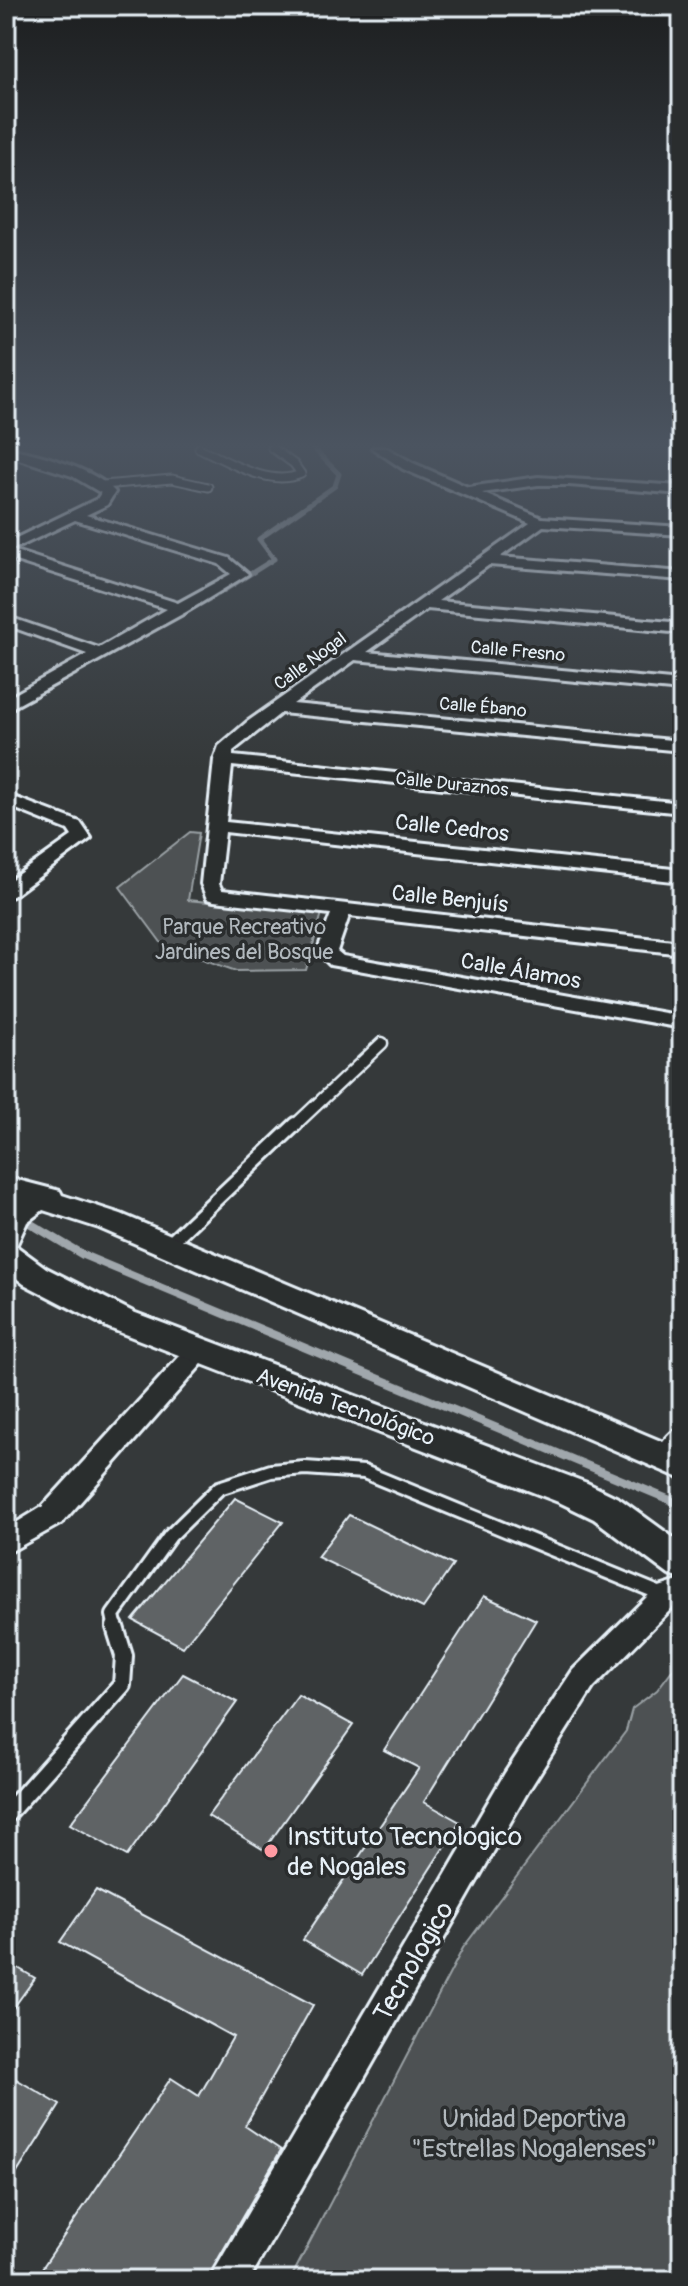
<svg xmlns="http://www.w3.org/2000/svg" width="688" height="2286" viewBox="0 0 688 2286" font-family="Pangolin,sans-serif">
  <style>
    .green { fill: #4d5152; stroke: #9aa1a5; stroke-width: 2 }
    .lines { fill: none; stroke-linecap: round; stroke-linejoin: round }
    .stream-far1 { stroke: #a0a7ac; stroke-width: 5 }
    .stream { stroke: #a0a7ac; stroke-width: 8 }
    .building { fill: #5f6365; stroke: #e8f1f8; stroke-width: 2 }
    .service-far3-casing { stroke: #e8f1f8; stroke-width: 11 }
    .service-far2-casing { stroke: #e8f1f8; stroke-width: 15 }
    .service-far1-casing { stroke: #e8f1f8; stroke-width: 18 }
    .service-casing { stroke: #e8f1f8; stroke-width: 22 }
    .minor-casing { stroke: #e8f1f8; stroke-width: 6 }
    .secondary-casing { stroke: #e8f1f8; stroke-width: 6 }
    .service-far3 { stroke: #2a2d2e; stroke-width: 7 }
    .service-far2 { stroke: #2a2d2e; stroke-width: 10 }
    .service-far1 { stroke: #2a2d2e; stroke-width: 12 }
    .service { stroke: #2a2d2e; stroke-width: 16 }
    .minor { fill: #2a2d2e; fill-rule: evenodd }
    .secondary { fill: #2a2d2e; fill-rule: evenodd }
    .poi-dot { fill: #ff9aa2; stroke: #2a2d2e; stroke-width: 3 }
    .labels { text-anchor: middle; stroke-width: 7; stroke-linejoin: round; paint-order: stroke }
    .far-street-label { font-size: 18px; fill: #e8f1f8; stroke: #2a2d2e }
    .street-label { font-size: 22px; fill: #e8f1f8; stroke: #2a2d2e }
    .park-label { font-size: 22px; fill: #b2b9be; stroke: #2a2d2e }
    .near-poi-label { font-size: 26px; fill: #e8f1f8; stroke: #2a2d2e; text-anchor: start }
    .near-street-label { font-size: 26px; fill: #e8f1f8; stroke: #2a2d2e }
    .near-park-label { font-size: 26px; fill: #b2b9be; stroke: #2a2d2e }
  </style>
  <rect width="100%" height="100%" fill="#35393a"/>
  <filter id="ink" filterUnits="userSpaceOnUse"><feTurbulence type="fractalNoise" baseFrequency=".0125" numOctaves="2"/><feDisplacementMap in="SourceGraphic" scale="16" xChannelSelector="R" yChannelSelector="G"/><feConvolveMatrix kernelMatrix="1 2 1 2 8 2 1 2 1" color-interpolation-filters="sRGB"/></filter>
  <g filter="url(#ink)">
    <!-- green -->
    <g class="green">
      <polygon points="190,832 199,833 188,900 322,913 306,970 236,971 163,945 120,887"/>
      <polygon points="682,1657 682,2280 290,2280 463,1948 626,1731 632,1709 657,1690"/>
    </g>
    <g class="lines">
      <!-- stream-far1 -->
      <polyline class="stream-far1" points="6,711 220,593 274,559 259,539 335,486 339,474 313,448"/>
      <!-- stream -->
      <polyline class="stream" points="6,1209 83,1255 682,1505"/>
    </g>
    <!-- building -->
    <g class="building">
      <polygon points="235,1498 283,1522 183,1647 133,1620"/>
      <polygon points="349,1515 453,1565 423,1608 317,1557"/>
      <polygon points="484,1596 536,1620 424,1802 460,1822 362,1975 303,1940 419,1768 384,1750"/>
      <polygon points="183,1674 237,1702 127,1856 70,1824"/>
      <polygon points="298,1695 353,1725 264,1850 208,1816"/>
      <polygon points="96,1890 313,2005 245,2126 281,2150 206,2280 34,2280 171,2078 199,2096 233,2037 60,1942"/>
      <polygon points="6,1961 35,1978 6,2018"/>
      <polygon points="6,2073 60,2105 6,2190"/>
    </g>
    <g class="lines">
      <defs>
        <g id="service-far3">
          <path d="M199,448C228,461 269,488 301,474L294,464L272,448"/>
          <polyline points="103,485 172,479 208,487"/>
        </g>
        <polyline id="service-far2" points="294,1126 382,1043"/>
        <g id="service-far1">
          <polyline points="168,1245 296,1124"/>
          <polyline points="116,1629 113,1615 170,1536 219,1488 271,1471 305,1468 364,1472 666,1596"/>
        </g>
        <polyline id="service" points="6,1815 122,1685 124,1656 115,1627"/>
        <g id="minor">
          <path d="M6,448C35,452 96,469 115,492L107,505L86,515L229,558L248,574L186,612L6,711V699L87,654L6,625V616L99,648L167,609L6,558V543L97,499L101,493L72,476L6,455ZM75,520L219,564L231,574L178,603L12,550Z"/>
          <polygon points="372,448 387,448 413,463 468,487 538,477 682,486 682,494 569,485 538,485 482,493 542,518 682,527 682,535 543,526 500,557 682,572 682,580 489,565 438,601 682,623 682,633 427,609 367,652 682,681 682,691 355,660 293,704 682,741 682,751 281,713 233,751 233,756 682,803 682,813 232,766 226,822 682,870 682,882 225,832 219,884 222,890 682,942 682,954 349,916 337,951 343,956 682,1016 682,1028 330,965 317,952 331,914 214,901 207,899 201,884 214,760 219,746 247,722 530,523 403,469"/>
          <polygon points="6,794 80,822 91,838 13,896 6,898 6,883 72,836 68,830 6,805"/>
          <polygon points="199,1342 208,1345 211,1351 208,1357 62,1523 6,1554 6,1529 42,1507 190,1345"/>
          <path d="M682,1427C682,1446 686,1472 659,1463L655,1456C661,1444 669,1431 682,1427Z"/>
          <polygon points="682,1580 682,1602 676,1604 593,1688 527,1793 249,2280 209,2280 505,1773 573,1670 656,1588"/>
        </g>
        <polygon id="secondary" points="6,1177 60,1191 62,1195 121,1214 682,1450 682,1479 99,1228 43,1210 27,1222 16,1246 46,1268 133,1312 587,1483 620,1499 682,1544 682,1579 669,1575 594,1519 561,1503 109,1328 24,1284 6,1270 6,1206 13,1200 6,1198"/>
      </defs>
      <!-- service-far3 casing -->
      <use href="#service-far3" class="service-far3-casing"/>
      <!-- service-far2 casing -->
      <use href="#service-far2" class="service-far2-casing"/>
      <!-- service-far1 casing -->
      <use href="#service-far1" class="service-far1-casing"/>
      <!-- service casing -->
      <use href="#service" class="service-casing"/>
      <!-- minor casing -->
      <use href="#minor" class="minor-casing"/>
      <!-- secondary casing -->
      <use href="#secondary" class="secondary-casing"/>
      <!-- service-far3 -->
      <use href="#service-far3" class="service-far3"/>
      <!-- service-far2 -->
      <use href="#service-far2" class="service-far2"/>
      <!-- service-far1 -->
      <use href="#service-far1" class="service-far1"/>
      <!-- service -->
      <use href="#service" class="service"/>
      <!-- minor -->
      <use href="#minor" class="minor"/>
      <!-- secondary -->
      <use href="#secondary" class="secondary"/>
    </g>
  </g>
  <!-- sky -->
  <linearGradient id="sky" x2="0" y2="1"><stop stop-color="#1d1f20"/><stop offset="0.58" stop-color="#4b5460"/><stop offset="1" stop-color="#4b5460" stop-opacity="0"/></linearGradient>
  <rect width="688" height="768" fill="url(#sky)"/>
  <!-- markers -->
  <circle class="poi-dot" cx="271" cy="1851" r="8"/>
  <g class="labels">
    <!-- far-street labels -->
    <g class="far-street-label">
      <text transform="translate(518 651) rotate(5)" y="6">Calle Fresno</text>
      <text transform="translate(310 661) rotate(-36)" y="6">Calle Nogal</text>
      <text transform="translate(483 707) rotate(5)" y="6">Calle Ébano</text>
      <text transform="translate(452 784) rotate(6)" y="6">Calle Duraznos</text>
    </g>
    <!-- street labels -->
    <g class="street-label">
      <text transform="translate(452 827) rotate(6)" y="8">Calle Cedros</text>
      <text transform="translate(450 898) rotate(6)" y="8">Calle Benjuís</text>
      <text transform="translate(521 970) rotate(10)" y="8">Calle Álamos</text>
      <text transform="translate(346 1406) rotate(20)" y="8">Avenida Tecnológico</text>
    </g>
    <!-- park labels -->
    <g class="park-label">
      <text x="244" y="934">Parque Recreativo<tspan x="244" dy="25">Jardines del Bosque</tspan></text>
    </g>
    <!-- near-poi labels -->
    <g class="near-poi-label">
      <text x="287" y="1845">Instituto Tecnologico<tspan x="287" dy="30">de Nogales</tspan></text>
    </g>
    <!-- near-street labels -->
    <g class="near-street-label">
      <text transform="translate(413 1961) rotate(-60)" y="9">Tecnologico</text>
    </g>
    <!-- near-park labels -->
    <g class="near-park-label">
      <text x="534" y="2127">Unidad Deportiva<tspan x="534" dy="30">"Estrellas Nogalenses"</tspan></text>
    </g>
  </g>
  <!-- margin -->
  <rect width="688" height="2286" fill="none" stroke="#2a2d2e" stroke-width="32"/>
  <rect x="16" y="16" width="656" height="2254" fill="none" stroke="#e8f1f8" stroke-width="3" filter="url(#ink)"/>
</svg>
